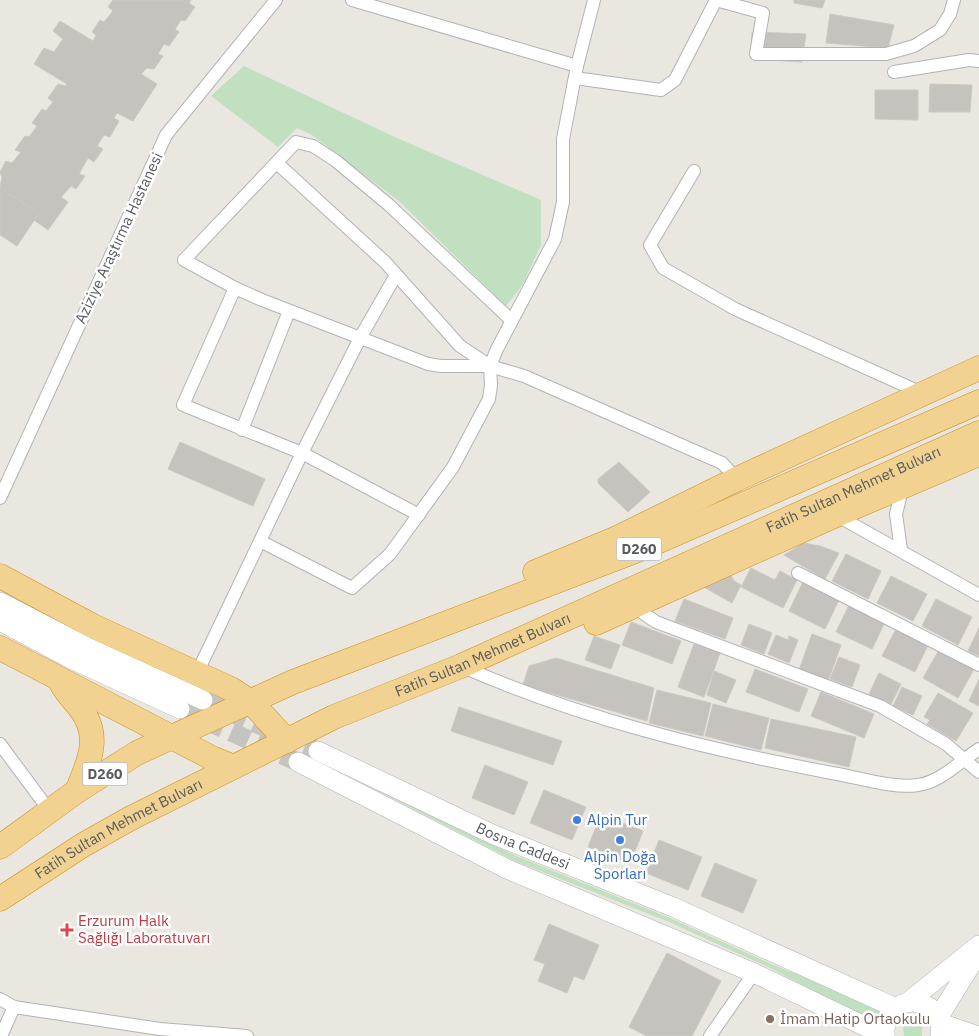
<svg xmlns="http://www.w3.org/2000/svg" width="979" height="1036" viewBox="0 0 979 1036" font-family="'IBM Plex Sans',sans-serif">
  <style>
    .green { fill: #c1e0bf }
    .building { fill: #c6c2bd; stroke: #cec8bf }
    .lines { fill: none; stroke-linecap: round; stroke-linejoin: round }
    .secondary-tunnel { stroke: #c6c4c0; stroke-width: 19; stroke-dasharray: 19 9; stroke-linecap: butt }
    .street-casing { stroke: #b1b3b7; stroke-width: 14 }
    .secondary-casing { stroke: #b0b3b6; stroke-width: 20 }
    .highway-casing { stroke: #d38c17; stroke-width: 25 }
    .street { stroke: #fff; stroke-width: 12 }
    .secondary { stroke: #fff; stroke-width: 19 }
    .highway { stroke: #f1d290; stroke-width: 24 }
    .shop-dot { fill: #3f7fe0; stroke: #fff; stroke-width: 2 }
    .health-dot { fill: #e0444e; stroke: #fff; stroke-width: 2 }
    .education-dot { fill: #8d6e63; stroke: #fff; stroke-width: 2 }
    .labels { text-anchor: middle; stroke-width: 5; stroke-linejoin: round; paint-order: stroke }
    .shield { fill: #fff; stroke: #8b8d8f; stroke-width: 1 }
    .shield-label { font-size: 14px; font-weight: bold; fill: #595c5f }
    .street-label { font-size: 15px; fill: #595c5f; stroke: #fff }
    .shop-label { font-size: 15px; fill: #366cbe; stroke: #fff; text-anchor: start }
    .health-label { font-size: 15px; fill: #be3a42; stroke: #fff; text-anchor: start }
    .education-label { font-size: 15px; fill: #785e54; stroke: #fff; text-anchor: start }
  </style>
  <rect width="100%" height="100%" fill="#eae7e0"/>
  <!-- green -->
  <g class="green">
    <polygon points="244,66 397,138 541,200 541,245 523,284 506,306 400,202 312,135 297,128 278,147 211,96"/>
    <polygon points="321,762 514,855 670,918 771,964 883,1008 875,1023 770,968 669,922 515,861"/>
    <polygon points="911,1019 917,1020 922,1024 922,1036 904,1036 903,1025"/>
  </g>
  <!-- building -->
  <g class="building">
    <polygon points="113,0 191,0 189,3 195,7 185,21 181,20 175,29 179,32 169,46 164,44 158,54 163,56 154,69 147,68 141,74 157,84 133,121 117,113 114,118 119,121 110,137 104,135 97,146 103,149 94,162 88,158 79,174 85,176 76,189 71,186 61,197 68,202 48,230 34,220 39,213 0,188 2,177 0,172 6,161 12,163 21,152 15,150 25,136 29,137 37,126 32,123 42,109 46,111 53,102 48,98 58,84 65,86 67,84 34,64 44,48 54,52 63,39 53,31 60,21 93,41 96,35 92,32 100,20 104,22 113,11 108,7"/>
    <polygon points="794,0 825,0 822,8 794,3"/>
    <polygon points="830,14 894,25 888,48 826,43"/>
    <polygon points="752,32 806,34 802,62 751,59"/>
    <polygon points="930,84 972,85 970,112 929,112"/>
    <polygon points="875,90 918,90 918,120 875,119"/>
    <polygon points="0,188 39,213 17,246 0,235"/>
    <polygon points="180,442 265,479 253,506 168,469"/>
    <polygon points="619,462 650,492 628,512 598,483 598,479"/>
    <polygon points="804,543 820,546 839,553 825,579 784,555"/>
    <polygon points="846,554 881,571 868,599 832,581"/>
    <polygon points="751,568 775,580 780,571 797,580 783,608 741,587"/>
    <polygon points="729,572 734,581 741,585 732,603 702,586"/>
    <polygon points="891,576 927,594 913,621 877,603"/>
    <polygon points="803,582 839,600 825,629 789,611"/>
    <polygon points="684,599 733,618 725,639 675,621"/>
    <polygon points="936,599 972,617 958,645 922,626"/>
    <polygon points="849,605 885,622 872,649 836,632"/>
    <polygon points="631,622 681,641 672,664 622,645"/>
    <polygon points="749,624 772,633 764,654 741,645"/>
    <polygon points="979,628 979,656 968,651"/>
    <polygon points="896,629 928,645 915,672 882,656"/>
    <polygon points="812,634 841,645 828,681 799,670"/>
    <polygon points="776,635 788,640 789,636 798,640 789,663 768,654"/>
    <polygon points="594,636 620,645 611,669 585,660"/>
    <polygon points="694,644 720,653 704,697 678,687"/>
    <polygon points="939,650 974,669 958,698 923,678"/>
    <polygon points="839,657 860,665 852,687 830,679"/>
    <polygon points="556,658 654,688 647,721 523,685 529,666"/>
    <polygon points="755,669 808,689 799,712 746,692"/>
    <polygon points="714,671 736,680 726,703 707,695"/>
    <polygon points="879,673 901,684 891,704 869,694"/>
    <polygon points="979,679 979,706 969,701"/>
    <polygon points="902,687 922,696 913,715 893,706"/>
    <polygon points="657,690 711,703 703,736 649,723"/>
    <polygon points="821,692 874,714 864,738 811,716"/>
    <polygon points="938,693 973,713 956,741 927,724 930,720 924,717"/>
    <polygon points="713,704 769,718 761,750 705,736"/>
    <polygon points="459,707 562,741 553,765 451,731"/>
    <polygon points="771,719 856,737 849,767 765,748"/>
    <polygon points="485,765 528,782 514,815 472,798"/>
    <polygon points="544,790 586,807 572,840 530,823"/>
    <polygon points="601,814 643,831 630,864 588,847"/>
    <polygon points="659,840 702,857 688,890 646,873"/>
    <polygon points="715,863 757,880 743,913 701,896"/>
    <polygon points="549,924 599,945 584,980 574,976 567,993 538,981 545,964 534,960"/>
    <polygon points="667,953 721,981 692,1036 647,1036 629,1027"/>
  </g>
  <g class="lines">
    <!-- secondary-tunnel -->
    <g class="secondary-tunnel">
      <polyline points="203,700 318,751"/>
      <polyline points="180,709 298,762"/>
    </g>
    <defs>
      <g id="street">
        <polyline points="352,0 577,66"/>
        <polyline points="716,0 763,13 756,54 886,54 914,46 940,30 950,14 954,0"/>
        <polyline points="894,72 969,60 979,61"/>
        <polyline points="575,78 661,90 675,80 716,0"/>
        <polyline points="278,164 385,262 460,346 490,366 524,376 722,463 737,479"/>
        <polyline points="694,171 650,245 663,268 735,309 924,394"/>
        <polyline points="235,288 183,405 302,453 419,515"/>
        <polyline points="490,366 441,366 428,364 262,300 235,288 184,260 296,142 313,146 336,161 389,205 511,320"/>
        <polyline points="242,430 289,311"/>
        <polyline points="0,498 166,135 276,0"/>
        <polyline points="836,515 979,595"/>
        <polyline points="260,541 352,588 390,554 453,467 489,399 491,385 490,366 497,349 555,239 563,202 563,139 577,66 594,0"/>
        <polyline points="901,550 896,514 903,486"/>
        <polyline points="798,573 979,665"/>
        <polyline points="634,607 656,622 880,706 946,744 979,772"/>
        <path d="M461,666C579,718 705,749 832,773C857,777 893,789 918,785C941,782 960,761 979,749"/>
        <polyline points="197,673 302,453 360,338 396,275"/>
        <polyline points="0,744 49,810"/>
        <polyline points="0,999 14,1007 160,1029 247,1036"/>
        <polyline points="1,1036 14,1007"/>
        <polyline points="710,1036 754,973"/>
      </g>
      <g id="secondary">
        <polyline points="0,602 89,648 203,700"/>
        <polyline points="0,621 67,657 180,709"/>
        <path id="s1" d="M318,751L492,834L673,907L896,1008"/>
        <polyline points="298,762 507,869 754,973 885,1036"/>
        <polyline points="908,1002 979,945"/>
        <polyline points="938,1018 979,952"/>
        <polyline points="940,1023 978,1036"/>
        <path d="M885,1036C882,988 948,994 940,1036"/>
      </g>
      <g id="highway">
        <polyline points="535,572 617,538 737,479 979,368"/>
        <polyline points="0,576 93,626 231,689 251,702 287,741"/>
        <polyline points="596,623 836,515 979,454"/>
        <polyline points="0,648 212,758 234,767"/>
        <path d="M61,683C66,693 73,699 80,708C102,736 89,762 77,791"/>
        <polyline points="0,847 77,791 137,753 293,682 643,548 979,402"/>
        <path id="s2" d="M0,899L83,845L131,818L334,717L461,666L979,433"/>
      </g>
    </defs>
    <!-- street casing -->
    <use href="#street" class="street-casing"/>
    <!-- secondary casing -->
    <use href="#secondary" class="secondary-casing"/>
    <!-- highway casing -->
    <use href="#highway" class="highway-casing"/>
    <!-- street -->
    <use href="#street" class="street"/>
    <!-- secondary -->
    <use href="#secondary" class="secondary"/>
    <!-- highway -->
    <use href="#highway" class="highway"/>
  </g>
  <!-- markers -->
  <g class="shop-dot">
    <circle cx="577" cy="820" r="5"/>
    <circle cx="620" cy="840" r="5"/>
  </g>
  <path class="health-dot" d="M64.5 922.5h5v5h5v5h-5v5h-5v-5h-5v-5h5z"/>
  <circle class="education-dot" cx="770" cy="1019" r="5"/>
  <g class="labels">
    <!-- shield labels -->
    <g class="shield">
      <rect x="616.5" y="537.5" width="45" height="23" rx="4"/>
      <rect x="82.5" y="762.5" width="45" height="23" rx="4"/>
    </g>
    <g class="shield-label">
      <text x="639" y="554">D260</text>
      <text x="105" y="779">D260</text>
    </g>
    <!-- street labels -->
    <g class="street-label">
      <text transform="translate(119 238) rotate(-65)" y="5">Aziziye Araştırma Hastanesi</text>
      <text dy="5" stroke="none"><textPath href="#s2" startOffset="948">Fatih Sultan Mehmet Bulvarı</textPath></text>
      <text dy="5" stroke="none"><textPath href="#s2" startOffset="542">Fatih Sultan Mehmet Bulvarı</textPath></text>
      <text dy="5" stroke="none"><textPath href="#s2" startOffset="138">Fatih Sultan Mehmet Bulvarı</textPath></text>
      <text dy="5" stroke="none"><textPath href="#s1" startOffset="226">Bosna Caddesi</textPath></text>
    </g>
    <!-- shop labels -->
    <g class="shop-label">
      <text x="587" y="825">Alpin Tur</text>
      <text x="620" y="862" text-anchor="middle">Alpin Doğa<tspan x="620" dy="17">Sporları</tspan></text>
    </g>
    <!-- health labels -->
    <g class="health-label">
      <text x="78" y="926">Erzurum Halk<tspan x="78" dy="17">Sağlığı Laboratuvarı</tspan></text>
    </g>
    <!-- education labels -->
    <g class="education-label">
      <text x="780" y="1024">İmam Hatip Ortaokulu</text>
    </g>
  </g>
</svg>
